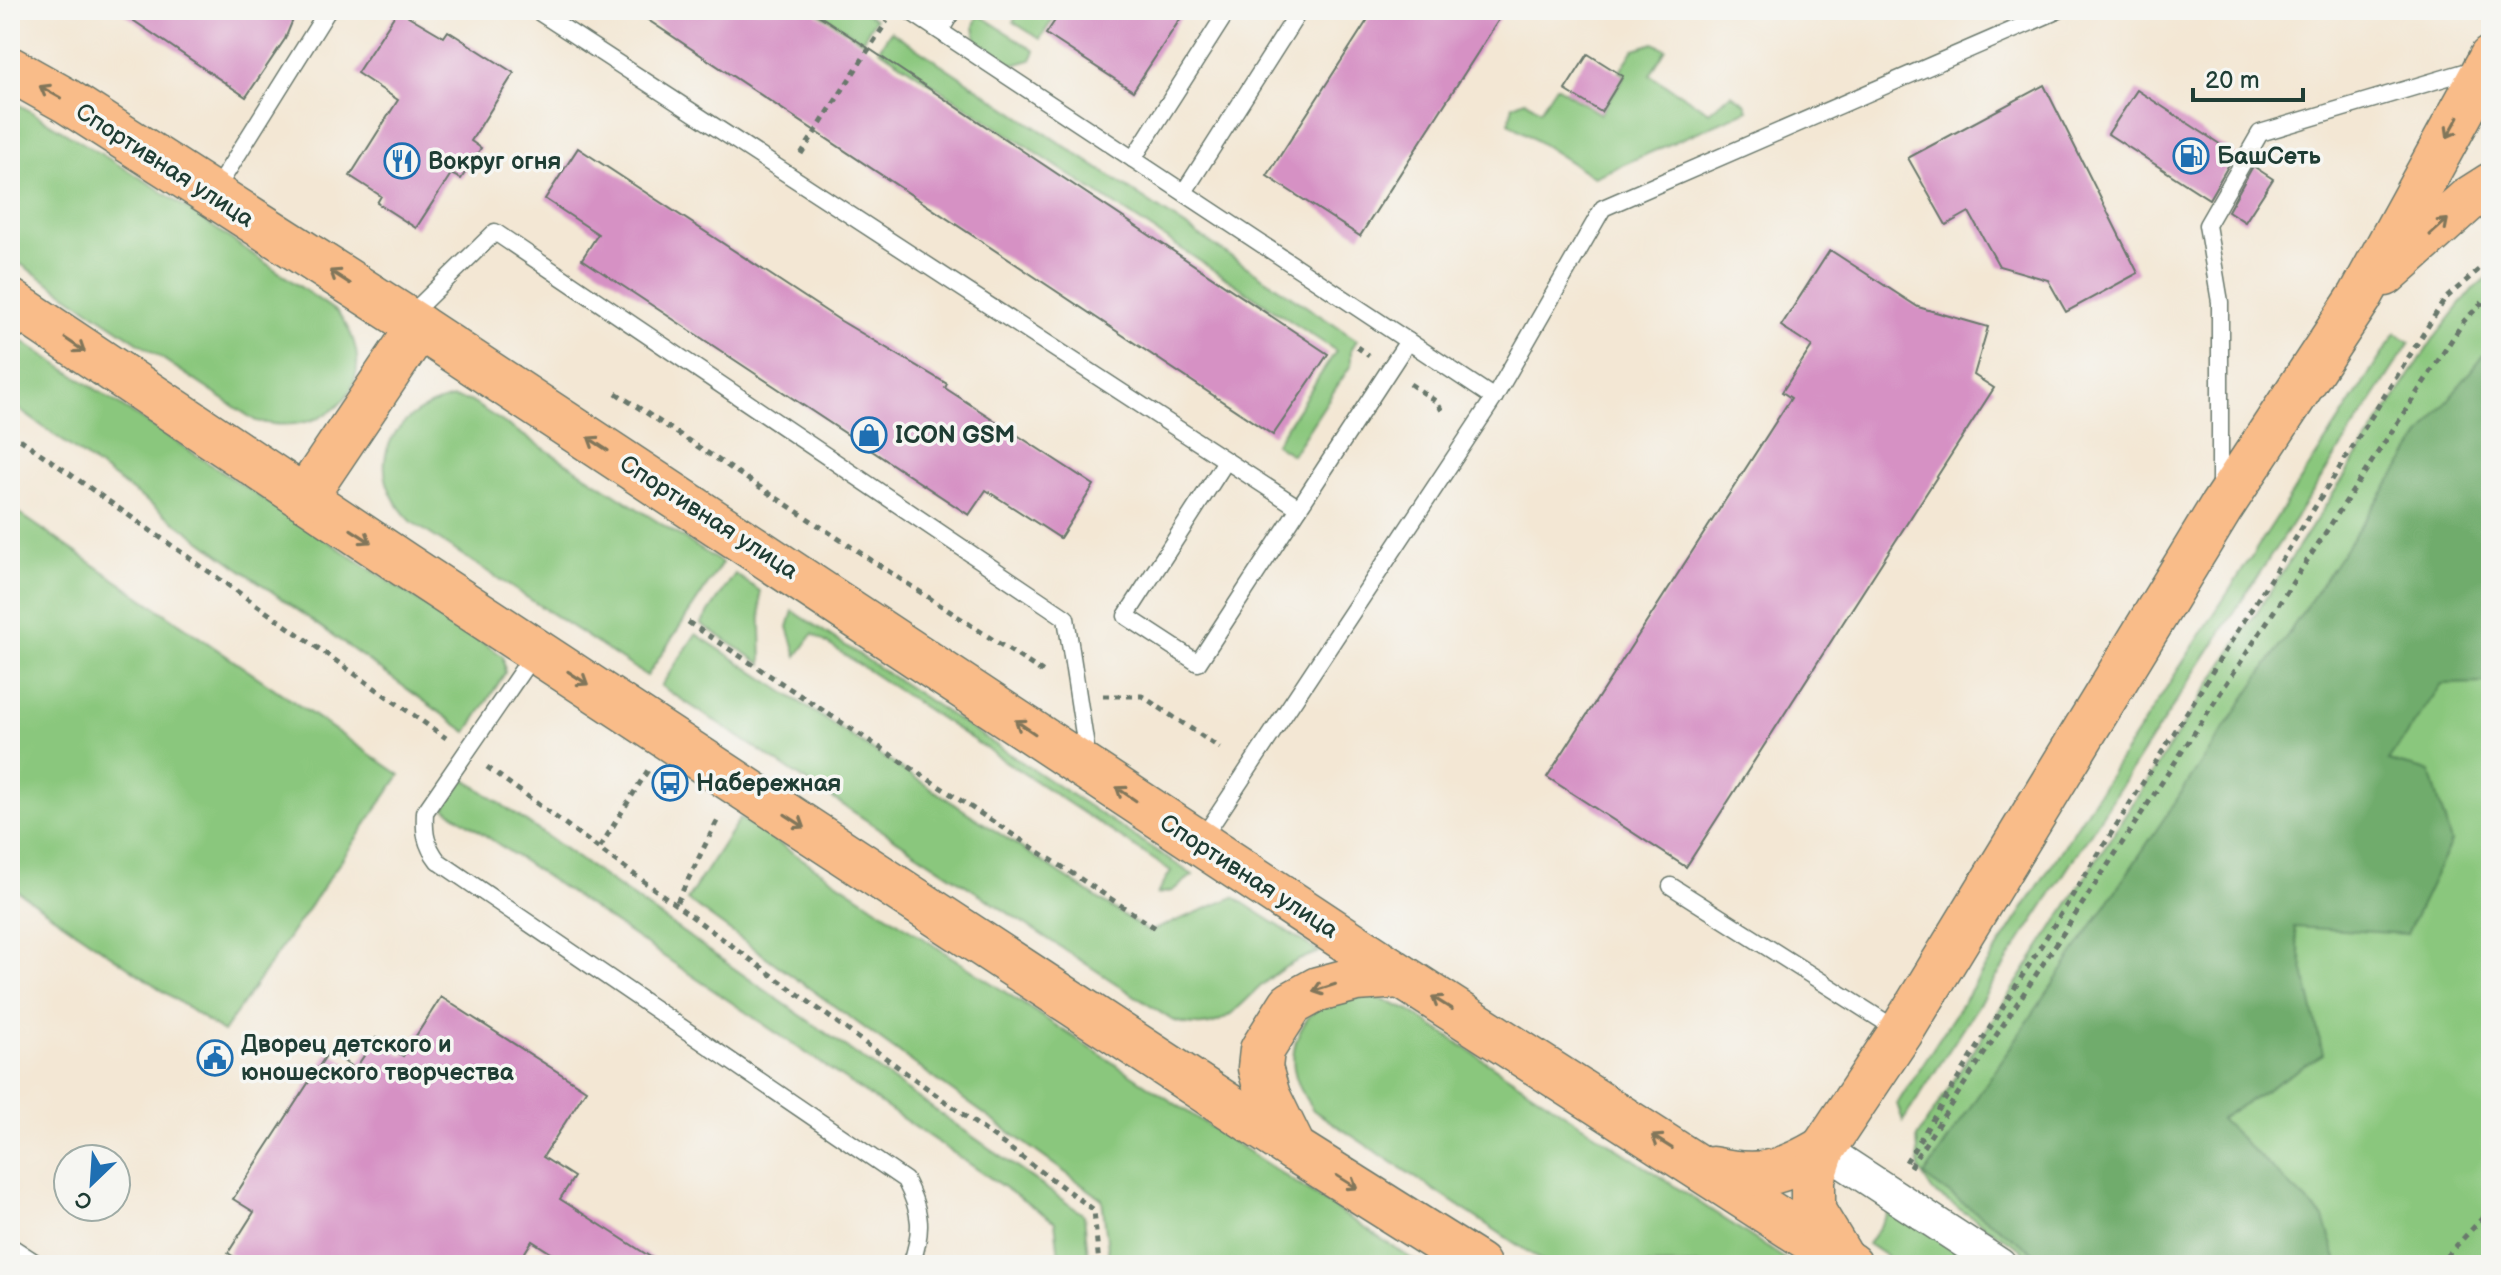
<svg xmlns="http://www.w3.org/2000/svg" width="2501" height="1275" viewBox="0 0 2501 1275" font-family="'Balsamiq Sans',sans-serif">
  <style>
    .green { fill: #8ac77d; stroke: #548258; stroke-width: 2 }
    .forest { fill: #6fac6c; stroke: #477450; stroke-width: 2 }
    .building { fill: #d691c4 }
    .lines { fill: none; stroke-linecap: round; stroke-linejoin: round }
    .lane-casing { stroke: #69786c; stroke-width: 19 }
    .street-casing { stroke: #69786c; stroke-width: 35 }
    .primary-casing { stroke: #69786c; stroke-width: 47 }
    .path { stroke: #69786c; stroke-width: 5; stroke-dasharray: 6 6; stroke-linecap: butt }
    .lane { stroke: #fff; stroke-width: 16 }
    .street { stroke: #fff; stroke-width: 32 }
    .primary { stroke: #f9bc89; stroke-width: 44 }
    .oneway { stroke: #81765a }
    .labels { text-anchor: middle; stroke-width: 7; stroke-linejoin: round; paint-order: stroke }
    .poi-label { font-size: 24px; font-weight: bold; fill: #1f3d34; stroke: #f6f6f2; text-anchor: start }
    .street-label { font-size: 24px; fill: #1f3d34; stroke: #f6f6f2 }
  </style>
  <rect width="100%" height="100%" fill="#f6f6f2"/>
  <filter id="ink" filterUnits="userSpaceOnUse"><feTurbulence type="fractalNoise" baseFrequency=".0125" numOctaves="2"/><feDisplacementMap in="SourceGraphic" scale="16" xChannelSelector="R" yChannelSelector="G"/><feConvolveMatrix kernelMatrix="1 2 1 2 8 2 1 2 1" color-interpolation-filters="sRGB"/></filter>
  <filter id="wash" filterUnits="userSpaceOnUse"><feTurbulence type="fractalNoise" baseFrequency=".006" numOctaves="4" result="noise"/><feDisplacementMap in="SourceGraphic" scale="32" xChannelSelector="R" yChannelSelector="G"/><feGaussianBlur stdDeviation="1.8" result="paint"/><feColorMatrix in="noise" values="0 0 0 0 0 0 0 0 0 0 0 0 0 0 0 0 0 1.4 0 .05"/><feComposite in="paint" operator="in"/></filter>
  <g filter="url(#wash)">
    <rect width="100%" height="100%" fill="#f3e7d4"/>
    <!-- green -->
    <g class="green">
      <polygon points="815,10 861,10 875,19 862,41"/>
      <polygon points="1021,10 1059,10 1040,39 1013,22"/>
      <polygon points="978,14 1035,51 1031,60 1014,65 976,40 974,26"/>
      <polygon points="891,31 1357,340 1351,350 1351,365 1292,455 1275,444 1336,351 879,49"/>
      <polygon points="1654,43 1666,49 1650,75 1709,112 1731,94 1745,103 1748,110 1594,177 1509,123 1513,105 1525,100 1540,110 1556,86 1600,114 1625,75 1620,71 1634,49"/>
      <path d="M10,99L154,186L338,313C389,380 331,440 256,421L10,257Z"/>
      <polygon points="2491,274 2491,1265 2046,1265 1933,1192 1919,1170 1917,1137 2432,341 2472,290"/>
      <polygon points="10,333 503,656 505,673 467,732 10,403"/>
      <polygon points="2396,333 2410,342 1903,1121 1897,1104"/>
      <path d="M453,398L470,401L722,563L647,676L412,522C360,471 387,413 453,398Z"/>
      <polygon points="10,507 400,775 223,1032 10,886"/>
      <polygon points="735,574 760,591 762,664 701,624"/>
      <polygon points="793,611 1193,875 1172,891 1157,894 1171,871 813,634 797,656 788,627"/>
      <path d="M696,634L1149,932L1234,897L1319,952C1300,959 1284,966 1269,979C1236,1006 1223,1038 1172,1020L661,686Z"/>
      <polygon points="464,778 1084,1215 1089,1265 1060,1265 1055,1222 445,808"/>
      <polygon points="740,818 1421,1265 1110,1265 1102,1199 687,900"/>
      <path d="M1370,995L1408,1010L1794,1265H1548L1313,1110C1293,1082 1285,1055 1304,1024C1308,1017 1314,1010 1321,1007C1336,1001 1354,999 1370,995Z"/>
      <polygon points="1893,1207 1980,1265 1900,1265 1868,1244"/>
    </g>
    <!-- forest -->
    <polygon class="forest" points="2491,345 2491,683 2442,684 2388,761 2430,771 2451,842 2407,934 2294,927 2323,1054 2220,1119 2324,1218 2339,1265 2052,1265 1924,1176 2425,430"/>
    <g id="blocks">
      <!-- building -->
      <g class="building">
        <polygon points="118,10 297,10 285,39 246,97"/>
        <polygon points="398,10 444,37 448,31 514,73 471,141 481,148 461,179 451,174 416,228 377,203 381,196 350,176 398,100 357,73"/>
        <polygon points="633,10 811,10 1328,354 1273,435"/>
        <polygon points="1062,10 1186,10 1133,91 1046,34"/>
        <polygon points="1374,10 1505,10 1360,236 1267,176"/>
        <polygon points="1588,54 1623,76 1601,112 1565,90"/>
        <polygon points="2044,85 2138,273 2066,312 2048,280 1999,266 1969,212 1946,225 1908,158"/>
        <polygon points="2137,90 2235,154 2209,199 2108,134"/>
        <polygon points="578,148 841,321 947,384 945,388 1094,485 1060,538 986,490 969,515 582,259 598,234 545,199"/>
        <polygon points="2253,166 2273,179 2245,222 2228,211"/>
        <polygon points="1830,250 1918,307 1988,327 1974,375 1994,388 1686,867 1547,777 1791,398 1782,392 1812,346 1781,326"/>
        <polygon points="441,997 586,1090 543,1157 574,1177 560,1199 663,1265 570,1265 532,1241 517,1265 247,1265 228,1253 254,1212 233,1199 329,1051 355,1069 376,1038 403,1056"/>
      </g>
    </g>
  </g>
  <g filter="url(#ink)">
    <use href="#blocks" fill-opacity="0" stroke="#69786c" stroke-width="2"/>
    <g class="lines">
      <defs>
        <g id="lane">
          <polyline points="536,10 1299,508 1408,341"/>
          <polyline points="908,10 1494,398"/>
          <polyline points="940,31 953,10"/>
          <polyline points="1133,159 1228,10"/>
          <polyline points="1184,192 1300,10"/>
          <polyline points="213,194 328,10"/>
          <polyline points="407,318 495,232 1066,618 1088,760"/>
          <polyline points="1226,461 1126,616 1198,663 1299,508"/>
          <polyline points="2220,491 2220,302 2207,225 2260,133 2478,68"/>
          <path d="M535,652L425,812C424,832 425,844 438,861L905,1180C922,1213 923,1230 911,1265"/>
          <polyline points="1200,842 1494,398 1603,208 2059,10"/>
          <polyline points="1671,886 1899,1031"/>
          <polyline points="10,1246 39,1265"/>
        </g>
        <polyline id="street" points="1823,1149 2000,1265"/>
        <g id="primary">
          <polyline points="10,69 67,101 419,327 1401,976 1850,1265"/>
          <polyline points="2385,274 2469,199 2491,185"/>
          <polyline points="10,301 405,565 1294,1149"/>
          <polyline points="304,498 419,327"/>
          <polyline points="1401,976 1356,979 1318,989 1291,1004 1262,1050 1260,1068 1268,1096 1294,1149 1478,1265"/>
          <path d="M1712,1169C1760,1179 1781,1174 1823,1149"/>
          <polyline points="1839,1254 1813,1211 1813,1179 1823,1149 1901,1032 2220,509 2360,297 2491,58"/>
        </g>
      </defs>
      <!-- lane casing -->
      <use href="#lane" class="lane-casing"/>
      <!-- street casing -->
      <use href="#street" class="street-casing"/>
      <!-- primary casing -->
      <use href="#primary" class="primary-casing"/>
      <!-- path -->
      <g class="path">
        <polyline points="801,154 887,21"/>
        <polyline points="1357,347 1369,356"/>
        <polyline points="1410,384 1437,402 1442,411"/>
        <polyline points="616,393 1047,675"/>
        <polyline points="10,432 446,738"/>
        <polyline points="688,622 1157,929"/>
        <polyline points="1103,696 1142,696 1220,748"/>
        <polyline points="487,767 1094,1210 1099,1265"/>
        <polyline points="600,847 648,770"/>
        <polyline points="677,902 719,817"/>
        <polyline points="1906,1162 2445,299 2491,259"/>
        <polyline points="1910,1167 2464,321 2491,294"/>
        <polyline points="2438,1265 2491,1209"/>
      </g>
      <!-- lane -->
      <use href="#lane" class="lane"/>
      <!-- street -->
      <use href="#street" class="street"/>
      <!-- primary -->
      <use href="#primary" class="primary"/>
    </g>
    <!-- one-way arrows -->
    <defs><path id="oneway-shaft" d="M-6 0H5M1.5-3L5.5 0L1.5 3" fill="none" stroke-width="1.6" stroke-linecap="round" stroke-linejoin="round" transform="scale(2)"/></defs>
    <g class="oneway">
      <use href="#oneway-shaft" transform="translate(50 92) rotate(-151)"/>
      <use href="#oneway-shaft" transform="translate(2453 127) rotate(119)"/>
      <use href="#oneway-shaft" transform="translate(2439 227) rotate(-42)"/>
      <use href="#oneway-shaft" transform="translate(340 277) rotate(-147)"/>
      <use href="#oneway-shaft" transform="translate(75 345) rotate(34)"/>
      <use href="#oneway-shaft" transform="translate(598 444) rotate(-147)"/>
      <use href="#oneway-shaft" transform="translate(361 536) rotate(33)"/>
      <use href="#oneway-shaft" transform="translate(578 678) rotate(33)"/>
      <use href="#oneway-shaft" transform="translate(1025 727) rotate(-146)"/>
      <use href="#oneway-shaft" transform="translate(1126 794) rotate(-146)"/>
      <use href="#oneway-shaft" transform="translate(795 821) rotate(33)"/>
      <use href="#oneway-shaft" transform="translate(1324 988) rotate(162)"/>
      <use href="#oneway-shaft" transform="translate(1442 1003) rotate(-148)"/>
      <use href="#oneway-shaft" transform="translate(1662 1142) rotate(-148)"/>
      <use href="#oneway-shaft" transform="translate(1347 1182) rotate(32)"/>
    </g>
  </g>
  <!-- icons -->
  <defs>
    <symbol id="fuel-ring" viewBox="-11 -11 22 22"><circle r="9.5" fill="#f6f6f2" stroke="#1f6fb2" stroke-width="1.5"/><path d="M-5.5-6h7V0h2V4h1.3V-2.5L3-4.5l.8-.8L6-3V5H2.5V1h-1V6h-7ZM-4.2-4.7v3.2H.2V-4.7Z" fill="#1f6fb2"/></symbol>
    <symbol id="restaurant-ring" viewBox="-11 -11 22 22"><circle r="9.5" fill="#f6f6f2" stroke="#1f6fb2" stroke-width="1.5"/><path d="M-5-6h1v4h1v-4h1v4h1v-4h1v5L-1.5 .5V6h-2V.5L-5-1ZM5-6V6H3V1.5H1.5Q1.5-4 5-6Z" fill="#1f6fb2"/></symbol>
    <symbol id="shop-ring" viewBox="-11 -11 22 22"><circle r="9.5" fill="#f6f6f2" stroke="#1f6fb2" stroke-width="1.5"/><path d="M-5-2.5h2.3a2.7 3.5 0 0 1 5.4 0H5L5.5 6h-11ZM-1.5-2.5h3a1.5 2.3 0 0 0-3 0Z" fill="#1f6fb2"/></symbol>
    <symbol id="bus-ring" viewBox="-11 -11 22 22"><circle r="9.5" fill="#f6f6f2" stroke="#1f6fb2" stroke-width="1.5"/><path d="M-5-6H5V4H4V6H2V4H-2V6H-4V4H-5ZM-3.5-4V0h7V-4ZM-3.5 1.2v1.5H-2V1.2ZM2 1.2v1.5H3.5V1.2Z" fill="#1f6fb2"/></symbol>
    <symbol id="civic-ring" viewBox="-11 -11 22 22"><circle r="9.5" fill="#f6f6f2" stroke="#1f6fb2" stroke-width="1.5"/><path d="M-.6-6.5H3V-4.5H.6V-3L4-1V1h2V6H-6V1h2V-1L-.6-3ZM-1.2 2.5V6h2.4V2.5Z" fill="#1f6fb2"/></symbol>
  </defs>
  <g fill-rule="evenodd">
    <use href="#fuel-ring" x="2171" y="136" width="40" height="40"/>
    <use href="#restaurant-ring" x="382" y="141" width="40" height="40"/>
    <use href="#shop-ring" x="849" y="415" width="40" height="40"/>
    <use href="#bus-ring" x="650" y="763" width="40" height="40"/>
    <use href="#civic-ring" x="195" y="1038" width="40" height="40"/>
  </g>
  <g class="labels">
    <!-- poi labels -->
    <g class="poi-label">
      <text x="2217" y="164">БашСеть</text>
      <text x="428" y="169">Вокруг огня</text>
      <text x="895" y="443">ICON GSM</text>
      <text x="696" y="791">Набережная</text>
      <text x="241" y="1052">Дворец детского и<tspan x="241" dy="28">юношеского творчества</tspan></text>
    </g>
    <!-- street labels -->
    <g class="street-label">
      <text transform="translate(165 165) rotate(33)" y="8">Спортивная улица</text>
      <text transform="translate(709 517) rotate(33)" y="8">Спортивная улица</text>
      <text transform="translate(1249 876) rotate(33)" y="8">Спортивная улица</text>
    </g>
  </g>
  <!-- margin -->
  <rect width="2501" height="1275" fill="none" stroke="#f6f6f2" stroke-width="40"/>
  <!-- north arrow -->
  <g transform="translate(92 1183) rotate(205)"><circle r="38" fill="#f6f6f2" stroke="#a0aca6" stroke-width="2"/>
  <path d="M0-6L14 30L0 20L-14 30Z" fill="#1f6fb2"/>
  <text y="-12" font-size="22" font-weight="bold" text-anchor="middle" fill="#1f3d34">С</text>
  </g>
  <!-- scale -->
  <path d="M2193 88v12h110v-12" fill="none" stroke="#1f3d34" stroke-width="4"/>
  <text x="2205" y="88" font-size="24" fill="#1f3d34" stroke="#f6f6f2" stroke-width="6" paint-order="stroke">20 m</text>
</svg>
